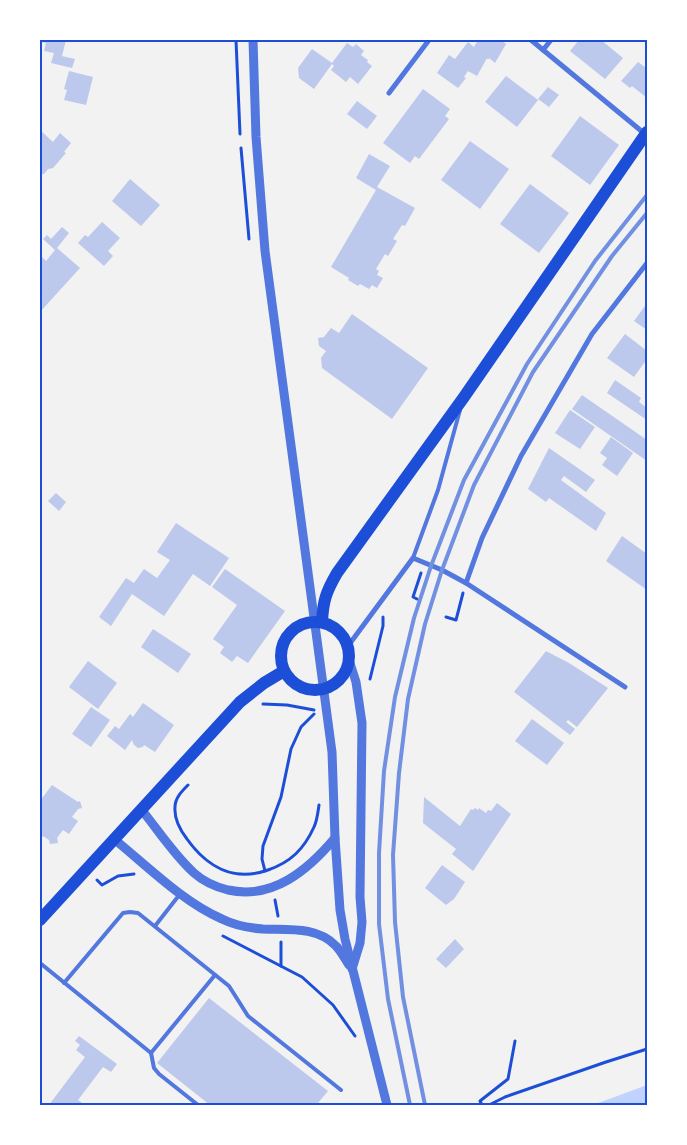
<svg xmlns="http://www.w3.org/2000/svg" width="687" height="1145" viewBox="0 0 687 1145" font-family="Quicksand,sans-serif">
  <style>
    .water { fill: #bfd3fe }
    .building { fill: #bdc9ec }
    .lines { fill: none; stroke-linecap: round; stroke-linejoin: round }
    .path { stroke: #1d4ed8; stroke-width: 3 }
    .service { stroke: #5277de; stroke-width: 4 }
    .minor { stroke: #5277de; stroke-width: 5 }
    .tertiary { stroke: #5277de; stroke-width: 9 }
    .primary { stroke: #1d4ed8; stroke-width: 12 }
    .rail { stroke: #7290e2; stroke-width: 4 }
    .neatline { fill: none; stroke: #1d4ed8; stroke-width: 2 }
  </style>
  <rect width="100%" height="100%" fill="#f2f2f2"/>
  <!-- water -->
  <polygon class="water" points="647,1085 647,1105 593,1105"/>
  <!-- building -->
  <g class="building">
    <polygon points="42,40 66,40 62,56 75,59 72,68 51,63 54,53 44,51 46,43 41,42"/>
    <polygon points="478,40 501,40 506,44 495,63 489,58 488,60 487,58 477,76 468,71 464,77 466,78 458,88 437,73 449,55 455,59 468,42 474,47"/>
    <polygon points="579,40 601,40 623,58 605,79 570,51"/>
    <polygon points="347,43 353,47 356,44 364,51 361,55 368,60 367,62 372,66 358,84 350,77 346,82 331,70 334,66 332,64 314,89 299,78 298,68 312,49 332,63"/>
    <polygon points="638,62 645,67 647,65 647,98 632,86 630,88 621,81"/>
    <polygon points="69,71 93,77 86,105 64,100 67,90 64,89"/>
    <polygon points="506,76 538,100 517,127 485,102"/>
    <polygon points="548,87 559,95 549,107 538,99"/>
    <polygon points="423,89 450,109 445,116 449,119 419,159 415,156 410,163 383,143"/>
    <polygon points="357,101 377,116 367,129 347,114"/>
    <polygon points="580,116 619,145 590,185 551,156"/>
    <polygon points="40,130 53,142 60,133 71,143 64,152 66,153 53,168 48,169 44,174 41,174"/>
    <polygon points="470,141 509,169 480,209 441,180"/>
    <polygon points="369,154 390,166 377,187 415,208 405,226 402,225 393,239 397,241 388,256 385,254 376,269 379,271 377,275 383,278 377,288 372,285 369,289 360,284 358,286 348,280 349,278 331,267 376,190 356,178"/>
    <polygon points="130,179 160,205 141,226 112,201"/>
    <polygon points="530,184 569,213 539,253 500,224"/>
    <polygon points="102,222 120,238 108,251 113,256 104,266 78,243 85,235 88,237"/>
    <polygon points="62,227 69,233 57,248 80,268 40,312 40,255 46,261 55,250 43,239 47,235 51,239"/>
    <polygon points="647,303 647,330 634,321"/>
    <polygon points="352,314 428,368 392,419 322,368 321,358 326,351 319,346 318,338 324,337 331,328 339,333"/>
    <polygon points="625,334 647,351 647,359 634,377 607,358"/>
    <polygon points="615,380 641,398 639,402 647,408 647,420 607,393"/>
    <polygon points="582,395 647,440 647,461 572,409"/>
    <polygon points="570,410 595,427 580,449 555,433"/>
    <polygon points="611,437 633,453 617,476 602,465 607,458 600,453"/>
    <polygon points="549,448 595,480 586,492 564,476 561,480 606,513 596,531 549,498 546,502 528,489"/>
    <polygon points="56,493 66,502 59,511 48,501"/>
    <polygon points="176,523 229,558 210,586 193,574 164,616 132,594 111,626 99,617 126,578 134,583 144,569 157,578 170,560 157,552"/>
    <polygon points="622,536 647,554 647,590 606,561"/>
    <polygon points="225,569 285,611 248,663 237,656 232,662 220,653 224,647 213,639 237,605 212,587"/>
    <polygon points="153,629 191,654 178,673 141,647"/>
    <polygon points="546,651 569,663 608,688 577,727 568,720 566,722 575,729 570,735 514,692"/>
    <polygon points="88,661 117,683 98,709 69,687"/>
    <polygon points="143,703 174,725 155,752 144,745 143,747 138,748 134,745 132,740 125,750 107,736 115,726 119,729 130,714 133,717"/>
    <polygon points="91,707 110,720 91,747 72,734"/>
    <polygon points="532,719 564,743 547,765 515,741"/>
    <polygon points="52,785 78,802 80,801 82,808 78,809 72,817 78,821 69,834 63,830 57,838 58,843 50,844 49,840 43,836 40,840 40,801"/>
    <polygon points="424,797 460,826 471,809 473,810 475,808 478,810 479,808 486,813 488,810 491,811 497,803 511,814 473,871 452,854 456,849 423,823"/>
    <polygon points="442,865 465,882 454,899 446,905 425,888"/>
    <polygon points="455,939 464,949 446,968 436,959"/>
    <polygon points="209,998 328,1091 318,1103 321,1105 210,1105 157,1063"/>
    <polygon points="79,1036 117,1064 111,1072 103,1067 78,1100 85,1105 49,1105 85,1057 76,1050 80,1045 75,1041"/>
  </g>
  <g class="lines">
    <!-- path -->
    <g class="path">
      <polyline points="236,40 240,134"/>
      <polyline points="241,148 249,239"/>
      <polyline points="417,599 413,597 421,573"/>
      <polyline points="446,617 456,620 463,593"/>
      <polyline points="370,679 383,626 383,617"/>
      <polyline points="263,704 287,705 314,710"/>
      <path d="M188,785C182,791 175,798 175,807C174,819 180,830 187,839C207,867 234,882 268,870C291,862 304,849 314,827C317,821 318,812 319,805"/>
      <polyline points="265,871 262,859 263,846 281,797 291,749 301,727 314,714"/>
      <polyline points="97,880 102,885 118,876 134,874"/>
      <polyline points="275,900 278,916"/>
      <polyline points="223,936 302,977 333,1005 355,1036"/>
      <polyline points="281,942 281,966"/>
      <polyline points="482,1105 480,1101 508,1079 515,1041"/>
      <polyline points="489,1105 505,1097 606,1062 647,1049"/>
    </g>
    <!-- service -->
    <g class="service">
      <polyline points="413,558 438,490 460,410"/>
      <polyline points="155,926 180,894"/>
      <polyline points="40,963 151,1053 154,1068 159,1074 198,1105"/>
      <polyline points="64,983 123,913 130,912 138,913 229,986 248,1016 341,1090"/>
      <polyline points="151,1053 215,975"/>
    </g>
    <!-- minor -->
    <g class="minor">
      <polyline points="531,40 645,134"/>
      <polyline points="543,50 551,40"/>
      <polyline points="389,93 429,40"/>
      <polyline points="466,583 482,538 521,456 592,334 647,263"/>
      <polyline points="348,646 413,558 442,570 466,583 625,687"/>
    </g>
    <!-- tertiary -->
    <g class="tertiary">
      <polyline points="253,40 256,137 265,251 332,752 335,838 340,910 345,939 387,1105"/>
      <polyline points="349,660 356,682 362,723 360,897 362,922 360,943 352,969"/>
      <path d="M141,809C158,830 174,855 194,873C204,882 216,887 228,890C273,900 308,870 335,838"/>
      <path d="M114,839C146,865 184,903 222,919C234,925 249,928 263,929C287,930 317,926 336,946C341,951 345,959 349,965"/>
    </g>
    <!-- primary -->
    <g class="primary">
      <circle cx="315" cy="656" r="34"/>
      <path d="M322,622C323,601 326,592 337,573L464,397L647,132"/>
      <polyline points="40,920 240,702 264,683 284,671"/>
    </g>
    <!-- rail -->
    <g class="rail">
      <polyline points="410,1105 388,999 379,924 379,853 384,771 395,697 414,618 431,566 464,480 527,364 595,261 647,195"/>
      <polyline points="425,1105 403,997 395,922 393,855 399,773 408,699 425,624 442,570 474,485 533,372 612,256 647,213"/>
    </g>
  </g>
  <!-- border -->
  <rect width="687" height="1145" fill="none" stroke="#ffffff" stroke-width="82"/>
  <rect x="41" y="41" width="605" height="1063" class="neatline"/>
</svg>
